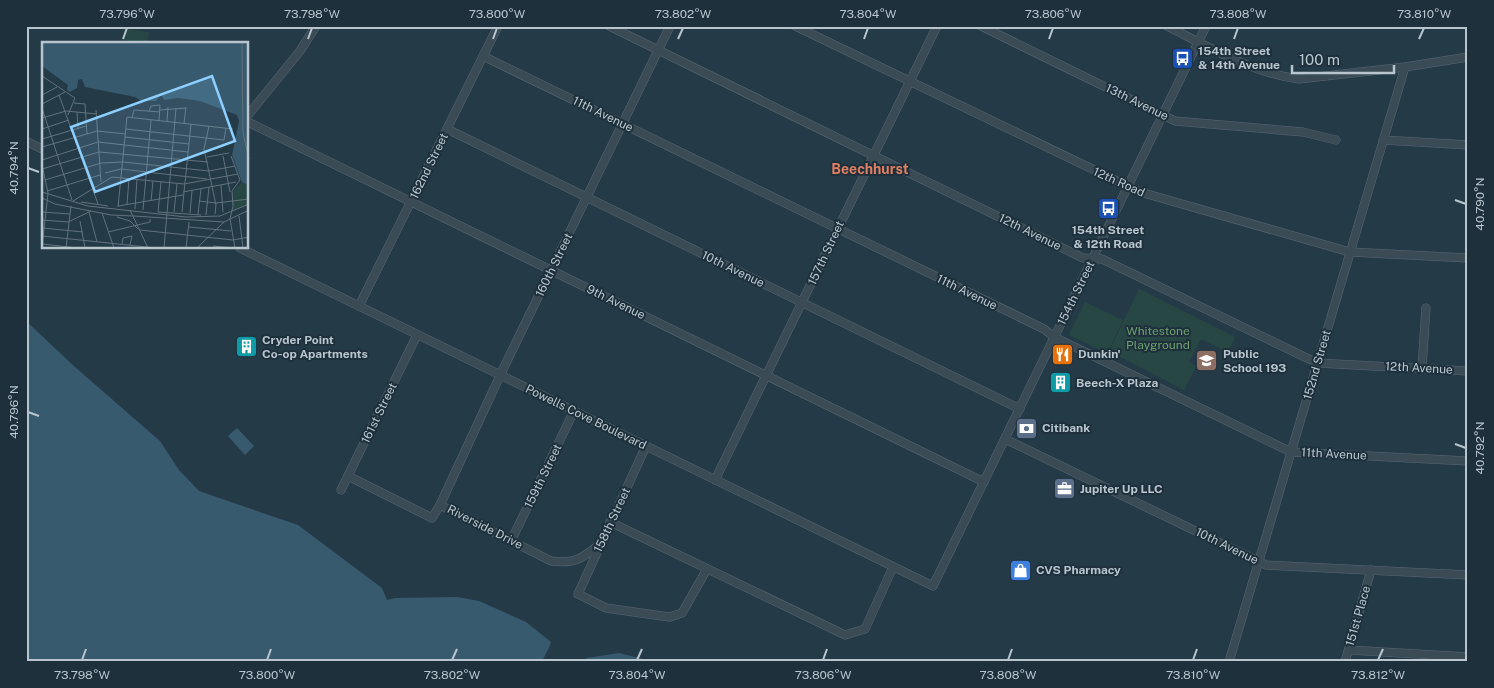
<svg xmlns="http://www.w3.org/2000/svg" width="1494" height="688" viewBox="0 0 1494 688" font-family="'Public Sans',sans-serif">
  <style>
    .green { fill: #274745 }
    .water { fill: #375a6f }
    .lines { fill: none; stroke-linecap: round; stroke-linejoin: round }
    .minor-casing { stroke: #596873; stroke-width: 9 }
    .minor { stroke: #3a4b56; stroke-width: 8 }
    .ticks { fill: none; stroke: #b8c5cf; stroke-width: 2 }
    .labels { text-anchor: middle; stroke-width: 4; stroke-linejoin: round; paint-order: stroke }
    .poi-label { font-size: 12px; font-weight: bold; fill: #b8c5cf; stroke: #1e303b; text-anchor: start }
    .street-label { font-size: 12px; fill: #b8c5cf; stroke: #1e303b }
    .park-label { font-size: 12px; fill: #6da26f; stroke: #1e303b }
    .neighbourhood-label { font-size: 14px; font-weight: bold; fill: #e07f62; stroke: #1e303b }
    .inset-road { fill: none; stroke: #60727d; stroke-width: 1 }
    .view { fill: #8dcfff; fill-opacity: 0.15; stroke: #8dcfff; stroke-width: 2.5 }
    .inset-edge { fill: none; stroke: #b8c5cf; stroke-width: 2.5 }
    .neatline { fill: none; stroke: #b8c5cf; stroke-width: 2 }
    .ticks-label { font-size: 12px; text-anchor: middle; fill: #b8c5cf }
  </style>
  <rect width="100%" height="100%" fill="#253a47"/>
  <!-- green -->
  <g class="green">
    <polygon points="124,29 149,32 147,43 123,40"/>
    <polygon points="1139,289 1235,337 1228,352 1201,339 1189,362 1196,366 1184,390 1109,351"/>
    <polygon points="1085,302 1123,320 1107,353 1069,335"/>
  </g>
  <!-- water -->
  <g class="water">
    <path d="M26,321L75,367L160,441L179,470L199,491L298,525L382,588L387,600L395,598L457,597L479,601L526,622L551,642C549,650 545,654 542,662H26Z"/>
    <polygon points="237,428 254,446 245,455 228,436"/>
    <polygon points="619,653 655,662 579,662 587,658"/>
  </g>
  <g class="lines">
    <defs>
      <g id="minor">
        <polyline points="609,26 1083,258 1102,259 1317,363 1468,371"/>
        <polyline points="795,26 1140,192 1350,252 1468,258"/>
        <polyline points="981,26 1175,121 1303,132 1336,140"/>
        <path d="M1167,26C1209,47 1251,73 1299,79L1405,67L1468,57"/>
        <polyline points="483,56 1044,329 1054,337 1291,452 1468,461"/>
        <polyline points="248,115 300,51 316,26"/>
        <polyline points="248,122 984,482"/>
        <polyline points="447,129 1020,409"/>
        <polyline points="1383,140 1468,145"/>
        <polyline points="26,141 44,150"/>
        <polyline points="240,248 933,586 1206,26"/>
        <polyline points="359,306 498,26"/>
        <polyline points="1422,368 1426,308"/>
        <polyline points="1005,439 1266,565 1468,575"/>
        <polyline points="646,446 578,594 606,608 662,616 670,617 682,613 707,569"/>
        <path d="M348,476L432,518L440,505L551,561C575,564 581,559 599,545"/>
        <path d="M715,480C790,329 862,177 937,26"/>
        <polyline points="341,490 417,335"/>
        <polyline points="440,505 505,365 670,26"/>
        <polyline points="610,522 845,635 865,629 893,567"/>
        <polyline points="511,541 574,411"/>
        <polyline points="1349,650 1468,657"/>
        <polyline points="1229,662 1405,67"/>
        <polyline points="1345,662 1371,570"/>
      </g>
    </defs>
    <!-- minor casing -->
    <use href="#minor" class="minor-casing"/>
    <!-- minor -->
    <use href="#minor" class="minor"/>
  </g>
  <!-- ticks -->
  <path class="ticks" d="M123,39L127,28M308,39L312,28M493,39L497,28M678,39L683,28M864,39L868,28M1049,39L1053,28M1234,39L1238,28M1419,39L1424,28M28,168L39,172M1455,200L1466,204M28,412L39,416M1455,444L1466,448M82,660L86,649M267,660L271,649M452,660L457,649M637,660L642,649M823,660L827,649M1008,660L1012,649M1193,660L1197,649M1378,660L1383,649"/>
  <!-- icons -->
  <defs>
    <symbol id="bus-square" viewBox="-11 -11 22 22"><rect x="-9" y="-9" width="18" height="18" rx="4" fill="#1a4fb4" stroke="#1e303b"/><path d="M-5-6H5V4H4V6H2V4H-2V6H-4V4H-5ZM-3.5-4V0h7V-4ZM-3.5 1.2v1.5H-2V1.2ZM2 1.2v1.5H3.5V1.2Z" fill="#fff"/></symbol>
    <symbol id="building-square" viewBox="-11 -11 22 22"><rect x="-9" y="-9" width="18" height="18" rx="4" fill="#0f9aa8" stroke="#1e303b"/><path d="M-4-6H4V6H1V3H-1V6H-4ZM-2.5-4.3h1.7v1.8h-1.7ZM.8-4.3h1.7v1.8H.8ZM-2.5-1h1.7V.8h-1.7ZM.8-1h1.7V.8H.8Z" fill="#fff"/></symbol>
    <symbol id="restaurant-square" viewBox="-11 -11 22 22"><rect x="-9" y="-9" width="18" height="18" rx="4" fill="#e8710a" stroke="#1e303b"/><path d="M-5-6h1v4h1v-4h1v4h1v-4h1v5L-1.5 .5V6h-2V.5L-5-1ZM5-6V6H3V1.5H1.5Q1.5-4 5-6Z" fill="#fff"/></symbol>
    <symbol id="school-square" viewBox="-11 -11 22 22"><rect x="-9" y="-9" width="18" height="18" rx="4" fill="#8d6e63" stroke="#1e303b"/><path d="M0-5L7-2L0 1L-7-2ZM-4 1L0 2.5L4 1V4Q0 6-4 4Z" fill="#fff"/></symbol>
    <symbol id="bank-square" viewBox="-11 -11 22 22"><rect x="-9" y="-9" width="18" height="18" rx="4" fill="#5c6f8a" stroke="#1e303b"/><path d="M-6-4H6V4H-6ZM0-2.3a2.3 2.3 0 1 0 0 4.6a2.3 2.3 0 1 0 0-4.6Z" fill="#fff"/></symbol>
    <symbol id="office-square" viewBox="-11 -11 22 22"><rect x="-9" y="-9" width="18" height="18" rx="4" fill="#5c6f8a" stroke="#1e303b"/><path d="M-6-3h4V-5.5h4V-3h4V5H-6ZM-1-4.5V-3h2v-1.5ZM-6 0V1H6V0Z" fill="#fff"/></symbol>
    <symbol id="shop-square" viewBox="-11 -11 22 22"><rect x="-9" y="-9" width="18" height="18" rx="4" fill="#3f7fe0" stroke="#1e303b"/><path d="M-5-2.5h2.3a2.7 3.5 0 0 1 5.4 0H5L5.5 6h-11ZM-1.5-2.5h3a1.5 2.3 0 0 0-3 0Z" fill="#fff"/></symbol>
  </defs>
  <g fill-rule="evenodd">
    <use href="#bus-square" x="1170" y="46" width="25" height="25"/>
    <use href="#bus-square" x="1096" y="196" width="25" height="25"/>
    <use href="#building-square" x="234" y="334" width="25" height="25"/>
    <use href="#restaurant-square" x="1050" y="342" width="25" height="25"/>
    <use href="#school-square" x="1194" y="348" width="25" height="25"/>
    <use href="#building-square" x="1048" y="370" width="25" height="25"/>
    <use href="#bank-square" x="1014" y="416" width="25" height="25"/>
    <use href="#office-square" x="1052" y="476" width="25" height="25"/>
    <use href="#shop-square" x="1008" y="558" width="25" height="25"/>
  </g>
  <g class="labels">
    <!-- poi labels -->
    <g class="poi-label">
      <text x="1198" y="55">154th Street<tspan x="1198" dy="14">&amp; 14th Avenue</tspan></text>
      <text x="1108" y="234" text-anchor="middle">154th Street<tspan x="1108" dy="14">&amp; 12th Road</tspan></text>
      <text x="262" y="344">Cryder Point<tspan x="262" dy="14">Co-op Apartments</tspan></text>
      <text x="1078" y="358">Dunkin'</text>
      <text x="1223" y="358">Public<tspan x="1223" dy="14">School 193</tspan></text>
      <text x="1076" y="387">Beech-X Plaza</text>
      <text x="1042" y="432">Citibank</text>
      <text x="1080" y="493">Jupiter Up LLC</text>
      <text x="1036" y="574">CVS Pharmacy</text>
    </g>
    <!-- street labels -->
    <g class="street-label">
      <text transform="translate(1137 102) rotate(26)" y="4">13th Avenue</text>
      <text transform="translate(603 114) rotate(26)" y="4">11th Avenue</text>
      <text transform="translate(429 166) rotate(-64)" y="4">162nd Street</text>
      <text transform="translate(1119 182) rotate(24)" y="4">12th Road</text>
      <text transform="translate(1030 232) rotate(26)" y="4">12th Avenue</text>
      <text transform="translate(826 253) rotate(-65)" y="4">157th Street</text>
      <text transform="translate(554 265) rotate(-64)" y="4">160th Street</text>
      <text transform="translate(733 269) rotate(26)" y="4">10th Avenue</text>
      <text transform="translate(967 292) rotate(26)" y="4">11th Avenue</text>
      <text transform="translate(1076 293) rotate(-64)" y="4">154th Street</text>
      <text transform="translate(616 302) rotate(26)" y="4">9th Avenue</text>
      <text transform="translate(1317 365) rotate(-74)" y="4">152nd Street</text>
      <text transform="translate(1419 368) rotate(3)" y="4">12th Avenue</text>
      <text transform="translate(379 413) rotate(-64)" y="4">161st Street</text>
      <text transform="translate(586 417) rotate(26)" y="4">Powells Cove Boulevard</text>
      <text transform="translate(1334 454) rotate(3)" y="4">11th Avenue</text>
      <text transform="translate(543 476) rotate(-64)" y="4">159th Street</text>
      <text transform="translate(612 520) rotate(-65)" y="4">158th Street</text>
      <text transform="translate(485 527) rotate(27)" y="4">Riverside Drive</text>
      <text transform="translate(1227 546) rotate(26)" y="4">10th Avenue</text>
      <text transform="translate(1358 616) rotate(-74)" y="4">151st Place</text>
    </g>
    <!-- park labels -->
    <g class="park-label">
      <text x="1158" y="335">Whitestone<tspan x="1158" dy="14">Playground</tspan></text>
    </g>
    <!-- neighbourhood labels -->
    <g class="neighbourhood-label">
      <text x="870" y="174">Beechhurst</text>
    </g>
  </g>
  <!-- overview -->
  <g transform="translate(42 42)">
    <rect width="206" height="206" fill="#253a47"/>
    <path d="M200,140L206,143V161L191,169L190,151Z" fill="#274745"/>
    <path d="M0,0H206V143L200,140L190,113L197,79L195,73L158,59L136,56L122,58L119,53L114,59H99L93,55L43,45L40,37L36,38L35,46L28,50L25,48L26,43L0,24Z" fill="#375a6f"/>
    <path class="inset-road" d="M200,0L201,91L207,117M0,34L33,56L26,73M0,53L15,45M17,53L56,162M32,61L43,62L45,92M0,62L23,50M0,66L30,158M54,68L59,140M118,68L144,66M107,69L109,64L118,63L117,79M35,70L36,86M0,76L24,69L55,72M90,76L92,68L118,70M125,80L126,65M142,81L144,65M167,84L162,107L174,163L173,172M0,87L27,78M84,87L182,98L184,86M83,95L147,102M0,97L44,84M0,105L55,89L84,92M181,114L188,150M165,115L187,111M0,118L56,100L146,110M0,123L6,151L0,206M0,127L57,110L166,120M63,131L79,127L165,137M3,138L59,121L81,120L167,129L193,124M142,142L196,132M179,143L181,170M5,149L58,133M0,150L46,164L144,175L178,174L207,162M141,150L194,140M0,156L13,162L69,173L92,174M31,159L70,135L142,142M109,159L111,139M157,159L174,161L207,157M39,160L66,164M85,162L87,137M76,164L141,153M76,165L85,75L191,87M93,167L95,137M88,168L106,206M101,168L109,78M0,170L28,172M47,170L55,200M116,170L159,173M116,170L119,140M132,170L135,142M140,170L149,82M60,171L72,206M148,171L150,149M156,172L159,147M164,173L167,145M92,174L182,180L207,168M197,174L201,206M75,175L88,179L96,187M188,177L191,164L190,149L198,138L189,114M188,177L193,206M0,178L26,180L49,169M38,179L43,206M147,185L189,189M1,186L41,190M98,188L191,198L207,195M66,190L108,180V177M0,194L114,206M1,202L35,206M80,202L81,196L90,194L88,203M171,204L192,206M24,206L29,164M122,206L134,66M144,206L147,180M155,206L182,180"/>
    <path class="view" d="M170,34L193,99L53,150L29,85Z"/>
    <rect width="206" height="206" class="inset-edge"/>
  </g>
  <!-- border -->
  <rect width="1494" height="688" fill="none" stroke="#1e303b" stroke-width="55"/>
  <!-- scale -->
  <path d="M1292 65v8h102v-8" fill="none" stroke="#b8c5cf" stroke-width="2.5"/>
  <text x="1299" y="65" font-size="15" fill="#b8c5cf" stroke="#1e303b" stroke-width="4" paint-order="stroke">100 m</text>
  <rect x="28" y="28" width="1438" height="632" class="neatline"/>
  <g class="ticks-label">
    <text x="127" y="18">73.796°W</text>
    <text x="312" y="18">73.798°W</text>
    <text x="497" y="18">73.800°W</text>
    <text x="683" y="18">73.802°W</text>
    <text x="868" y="18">73.804°W</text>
    <text x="1053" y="18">73.806°W</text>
    <text x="1238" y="18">73.808°W</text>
    <text x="1424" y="18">73.810°W</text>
    <text transform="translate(14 168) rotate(-90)" y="4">40.794°N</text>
    <text transform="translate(1480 204) rotate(-90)" y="4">40.790°N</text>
    <text transform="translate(14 412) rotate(-90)" y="4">40.796°N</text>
    <text transform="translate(1480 448) rotate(-90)" y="4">40.792°N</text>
    <text x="82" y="679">73.798°W</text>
    <text x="267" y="679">73.800°W</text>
    <text x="452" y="679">73.802°W</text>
    <text x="637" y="679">73.804°W</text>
    <text x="823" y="679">73.806°W</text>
    <text x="1008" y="679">73.808°W</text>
    <text x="1193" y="679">73.810°W</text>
    <text x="1378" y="679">73.812°W</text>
  </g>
</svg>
